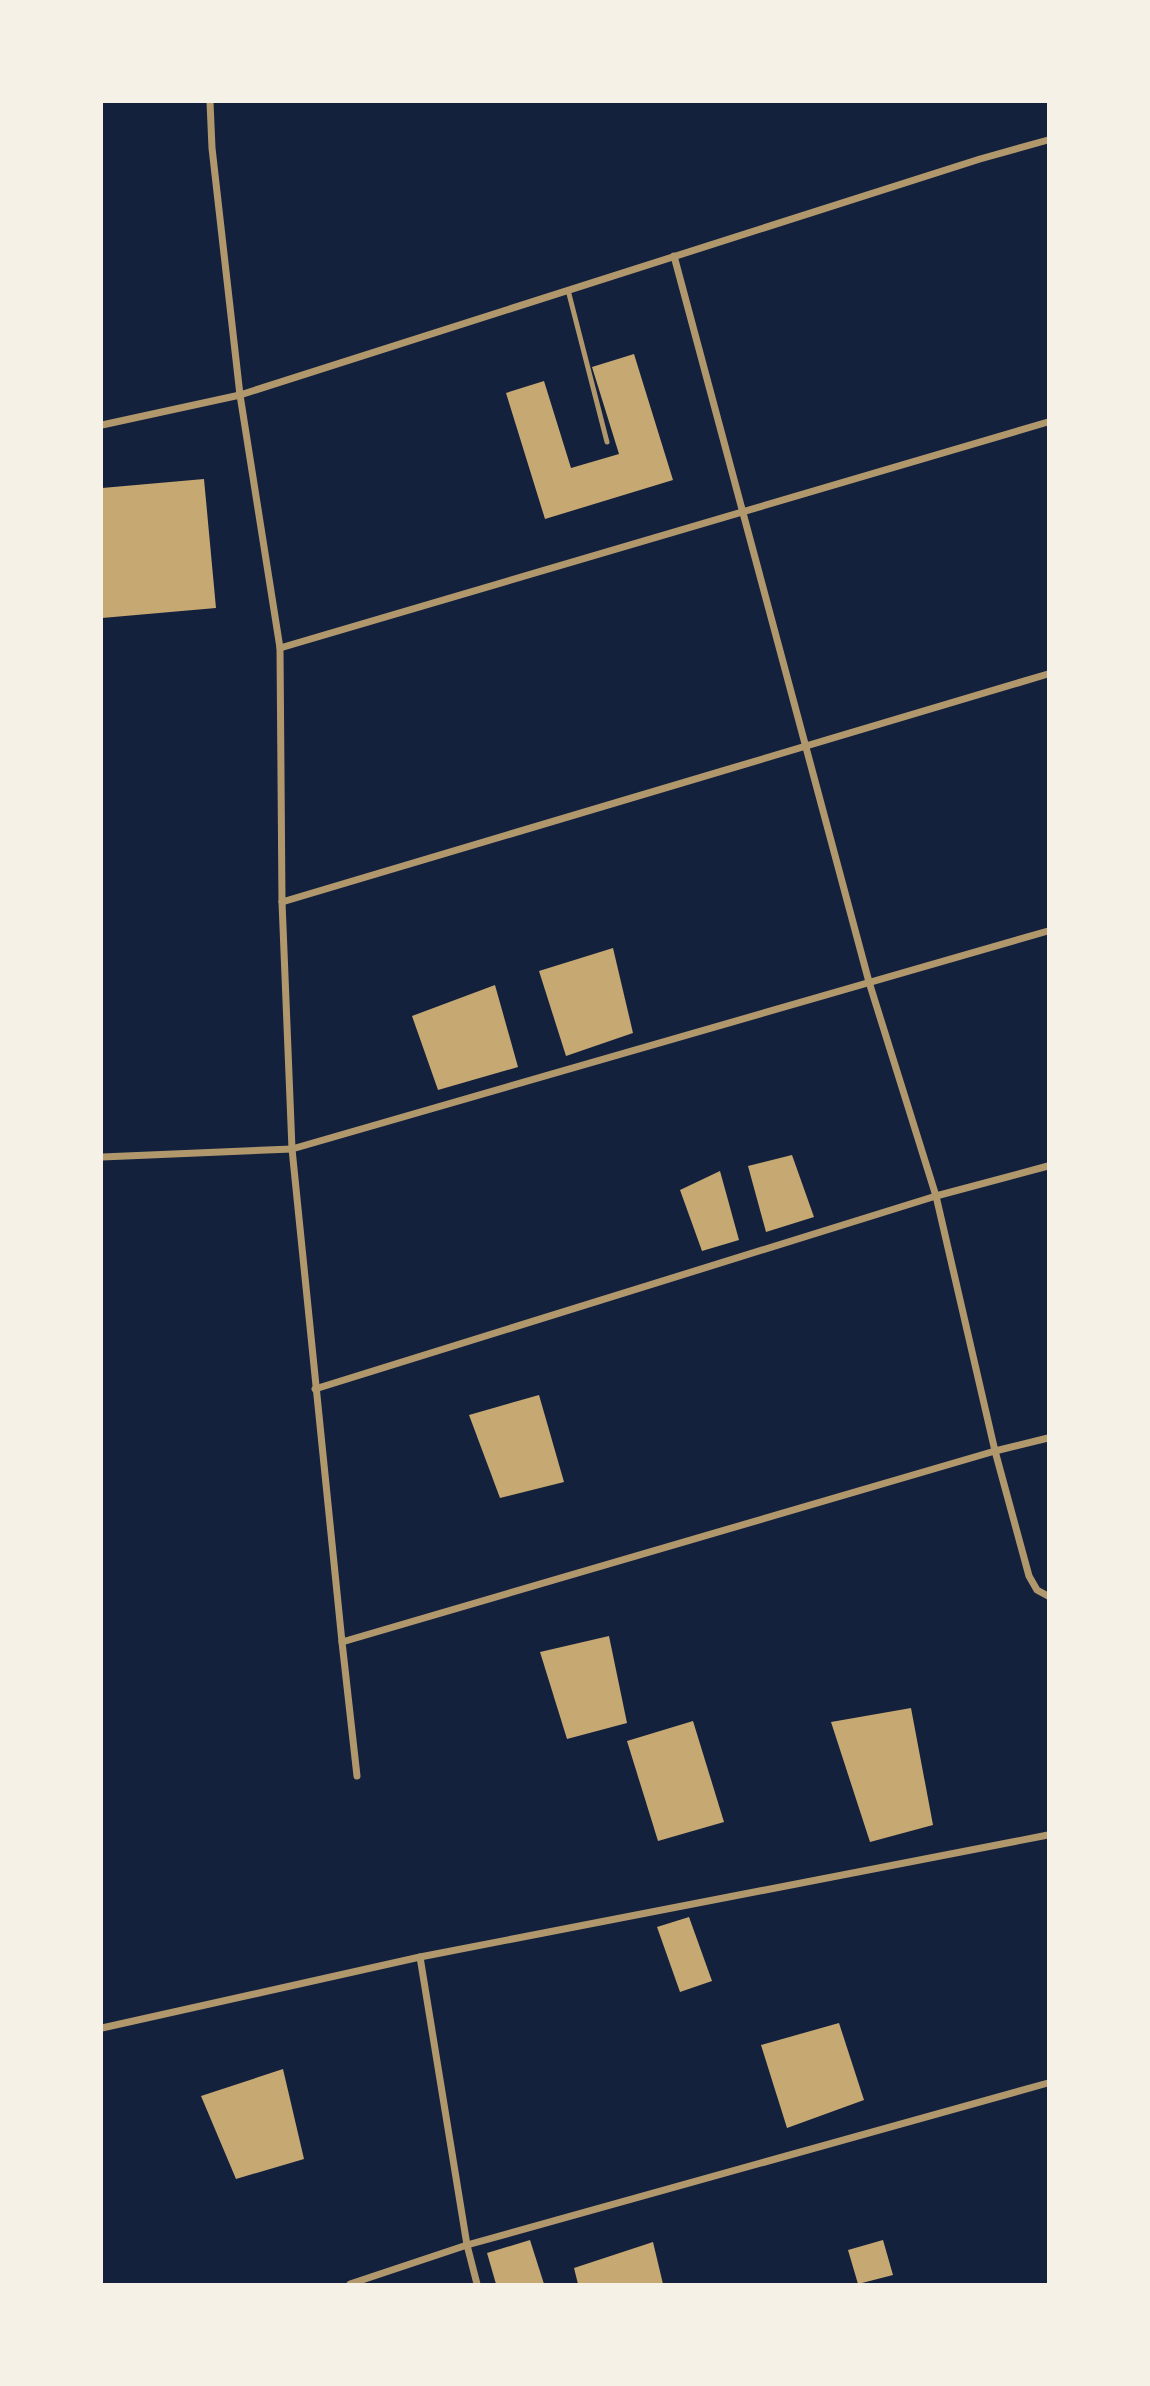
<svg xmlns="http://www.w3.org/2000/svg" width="1150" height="2386" viewBox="0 0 1150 2386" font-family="Quicksand,sans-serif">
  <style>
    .building { fill: #c6a872 }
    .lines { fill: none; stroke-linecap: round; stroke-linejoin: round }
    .service { stroke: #b1986c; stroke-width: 5 }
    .minor { stroke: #b1986c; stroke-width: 7 }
  </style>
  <rect width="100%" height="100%" fill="#14213d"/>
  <!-- building -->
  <g class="building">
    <polygon points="634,354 673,480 545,519 506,393 544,381 571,468 619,454 592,367"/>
    <polygon points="204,479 216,608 102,618 102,488"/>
    <polygon points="613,948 633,1033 566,1056 539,971"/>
    <polygon points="495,985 518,1067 438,1090 412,1016"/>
    <polygon points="792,1155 814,1217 766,1232 748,1166"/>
    <polygon points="720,1171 739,1240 702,1251 680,1190"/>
    <polygon points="539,1395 564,1482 500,1498 469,1415"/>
    <polygon points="609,1636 627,1723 567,1739 540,1652"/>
    <polygon points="911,1708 933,1825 870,1842 831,1722"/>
    <polygon points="693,1721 724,1822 658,1841 627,1741"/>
    <polygon points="689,1917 712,1981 680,1992 657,1927"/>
    <polygon points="839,2023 864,2100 787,2128 761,2045"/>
    <polygon points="283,2069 304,2159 236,2179 201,2096"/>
    <polygon points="530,2240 544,2284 496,2284 487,2253"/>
    <polygon points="883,2240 893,2275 858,2284 848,2250"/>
    <polygon points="653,2242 663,2284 578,2284 574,2268"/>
  </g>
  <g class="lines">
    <!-- service -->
    <polyline class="service" points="568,290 607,442"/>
    <!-- minor -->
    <g class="minor">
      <polyline points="210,102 212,148 240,395 280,648 282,902 292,1149 342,1642 995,1451 1048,1438"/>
      <polyline points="674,256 869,982 936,1196 995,1451 1029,1576 1037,1590 1048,1596"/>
      <polyline points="102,425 240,395 980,159 1048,140"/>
      <polyline points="280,648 1048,422"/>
      <polyline points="282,902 1048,674"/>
      <polyline points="102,1157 292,1149 1048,931"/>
      <polyline points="315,1389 936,1196 1048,1166"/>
      <polyline points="342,1642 357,1776"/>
      <polyline points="420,1957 467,2245 477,2284"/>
      <polyline points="102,2028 420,1957 1048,1835"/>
      <polyline points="350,2284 467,2245 1048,2083"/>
    </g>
  </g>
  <!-- border -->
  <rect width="1150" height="2386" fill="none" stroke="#f6f1e7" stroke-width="206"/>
</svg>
